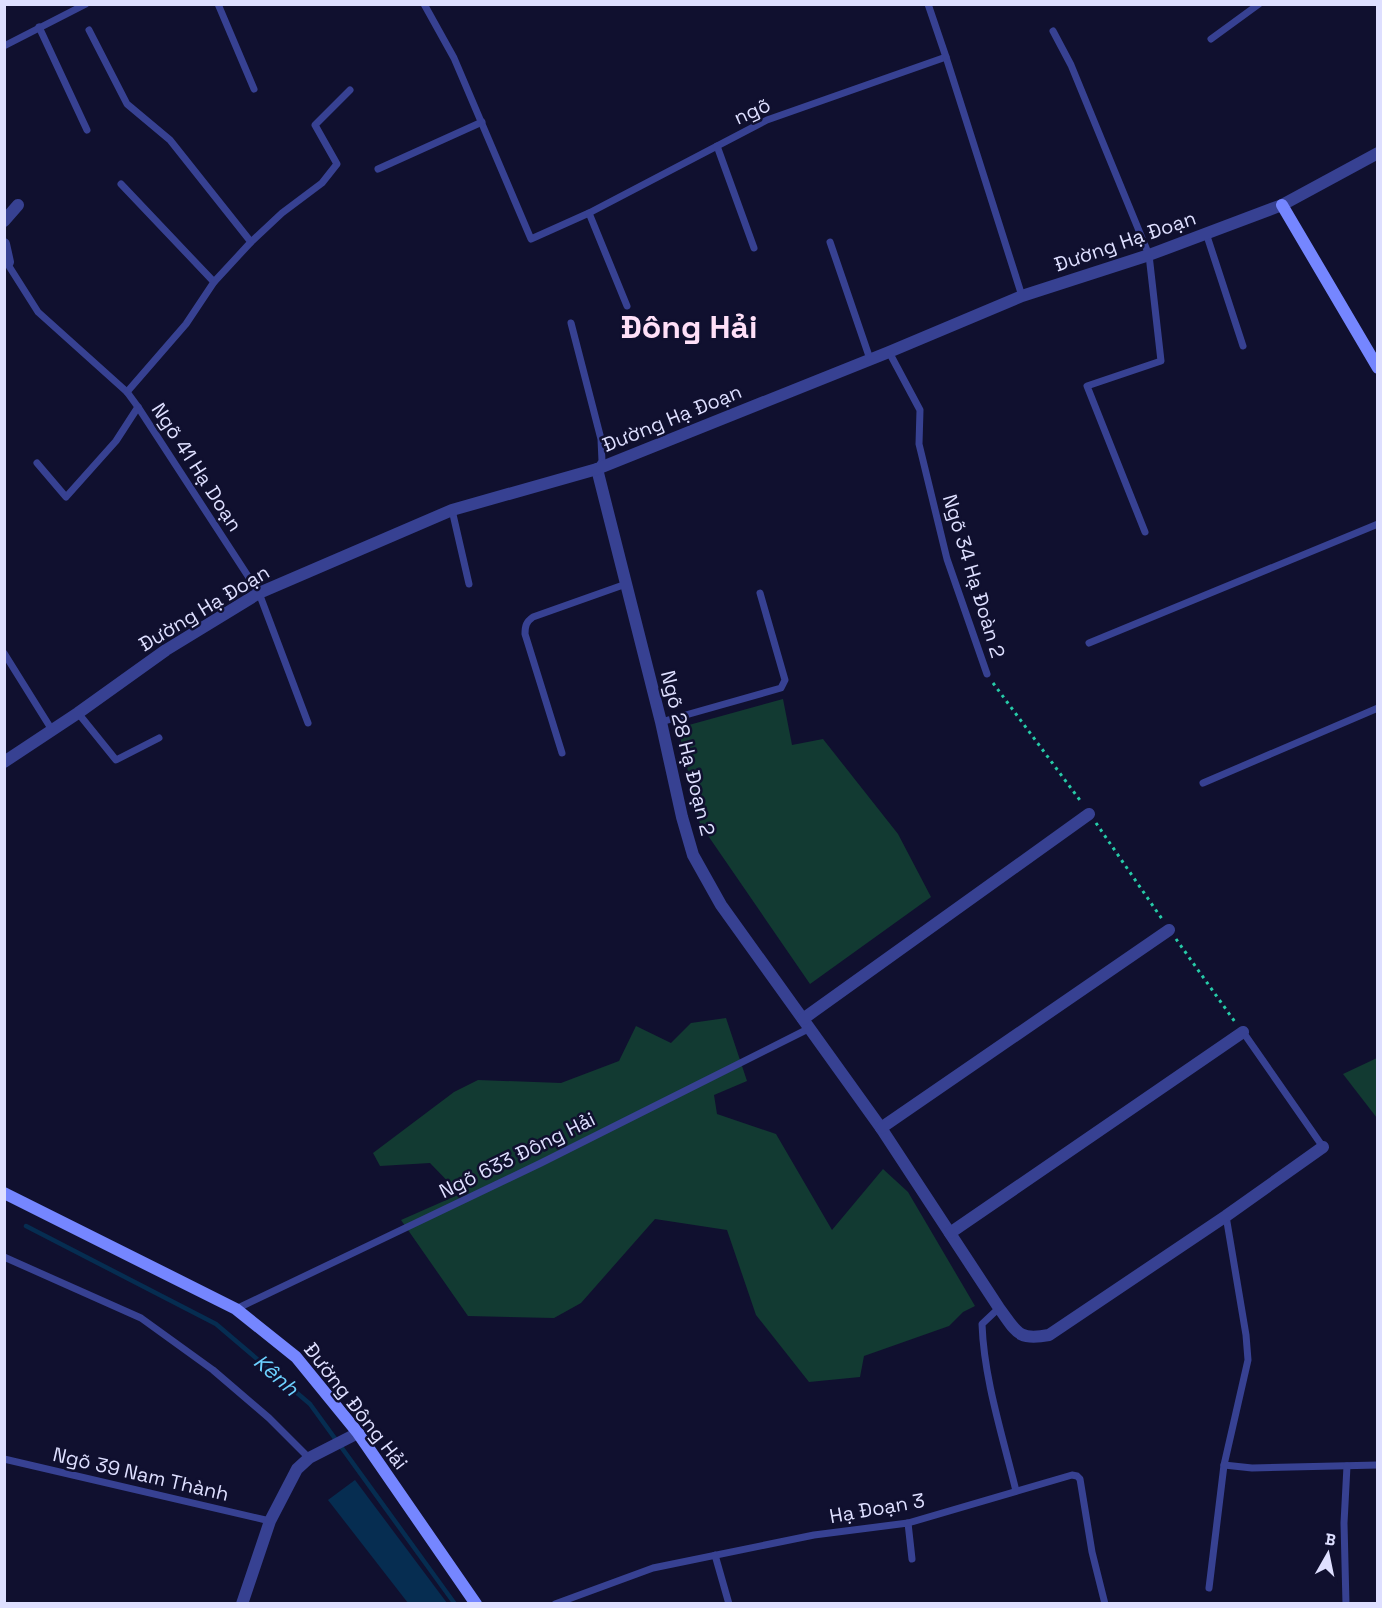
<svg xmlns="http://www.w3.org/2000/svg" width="1382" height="1608" viewBox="0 0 1382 1608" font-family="'Space Grotesk',sans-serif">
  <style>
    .green { fill: #123a32 }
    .water { fill: #062d51 }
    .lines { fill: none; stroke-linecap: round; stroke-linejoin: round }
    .stream { stroke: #062d51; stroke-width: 4.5 }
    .path { stroke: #26cba8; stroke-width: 3; stroke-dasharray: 3 4.5; stroke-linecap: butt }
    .service { stroke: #374192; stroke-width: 7 }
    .minor { stroke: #374192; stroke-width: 12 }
    .tertiary { stroke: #374192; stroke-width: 12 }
    .secondary { stroke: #7586ff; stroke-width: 12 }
    .labels { text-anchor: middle; stroke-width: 5; stroke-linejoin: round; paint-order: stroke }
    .street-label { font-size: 20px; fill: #dedfff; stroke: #10102f }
    .water-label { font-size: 21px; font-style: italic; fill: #6cd1ff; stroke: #10102f }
    .town-label { font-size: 32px; font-weight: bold; fill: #ffe0f8; stroke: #10102f }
  </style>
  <rect width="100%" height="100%" fill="#10102f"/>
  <!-- green -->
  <g class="green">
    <polygon points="783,699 792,745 823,739 898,834 931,897 810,984 700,824 678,728"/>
    <polygon points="726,1018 747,1081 714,1095 717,1114 776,1134 832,1230 883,1169 908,1192 975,1306 963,1312 949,1326 864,1356 860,1377 809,1382 756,1315 727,1230 655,1219 581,1303 554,1318 468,1316 401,1220 460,1194 430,1163 380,1166 373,1153 454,1092 478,1080 561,1083 619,1061 636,1026 671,1043 691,1023"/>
    <polygon points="1377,1058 1377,1118 1343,1074"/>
  </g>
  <!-- water -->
  <polygon class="water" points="355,1480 447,1603 408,1603 328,1500"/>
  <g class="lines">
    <!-- stream -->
    <polyline class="stream" points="26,1226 216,1324 310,1404 455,1604"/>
    <!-- path -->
    <g class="path">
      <polyline points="993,683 1082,803"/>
      <polyline points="1096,823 1162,919"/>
      <polyline points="1176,939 1235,1022"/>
    </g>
    <!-- service -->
    <g class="service">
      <polyline points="218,4 254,89"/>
      <polyline points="424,4 454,58 531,239 589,213 767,120 946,57 1022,296"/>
      <polyline points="928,4 946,57"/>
      <polyline points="39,27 87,130"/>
      <polyline points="89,30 127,104 170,140 251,242"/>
      <polyline points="1053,31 1071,65 1149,255 1161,361 1087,386 1145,532"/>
      <polyline points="1211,39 1259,4"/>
      <polyline points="4,46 86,4"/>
      <polyline points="717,146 754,248"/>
      <polyline points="378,169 482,122"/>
      <polyline points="121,184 214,282"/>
      <polyline points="589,213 627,306"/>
      <polyline points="1206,233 1243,346"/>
      <polyline points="830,242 870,359"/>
      <polyline points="7,263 38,312 127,392 138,407 259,593 308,723"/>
      <polyline points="571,323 601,439 602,461 597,469"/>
      <polyline points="889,352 920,410 919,444 947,559 987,674"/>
      <polyline points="127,392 186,324 214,282 251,242 282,213 322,183 337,164 315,125 350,90"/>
      <polyline points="37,463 66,497 116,441 138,407"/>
      <polyline points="452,510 469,584"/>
      <polyline points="1089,643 1378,524"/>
      <polyline points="4,653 52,730"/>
      <polyline points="78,713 116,760 159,738"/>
      <polyline points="661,722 781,688 785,680 760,593"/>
      <path d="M562,753L525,634C525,626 526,622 533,617L626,584"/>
      <polyline points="1203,783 1378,708"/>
      <polyline points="1243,1032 1323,1147"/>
      <polyline points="1226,1216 1246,1335 1248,1360 1224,1465 1252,1468 1378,1465"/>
      <polyline points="4,1257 141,1318 213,1370 269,1418 309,1458"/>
      <path d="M999,1308L982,1324C984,1380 1003,1437 1016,1491"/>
      <polyline points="236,1309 541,1163 810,1028"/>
      <polyline points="4,1459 270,1521"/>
      <polyline points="908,1523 912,1559"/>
      <polyline points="715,1555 729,1604"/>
      <polyline points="1209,1588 1224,1465"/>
      <polyline points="555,1604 653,1568 814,1535 908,1523 1072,1475 1077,1476 1080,1479 1092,1552 1105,1604"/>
      <polyline points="1346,1604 1344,1523 1347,1466"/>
    </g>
    <!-- minor -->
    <g class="minor">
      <polyline points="4,221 18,205"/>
      <polyline points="4,244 8,262"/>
      <path d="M597,469L661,722L682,817L693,855L721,905L881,1128L999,1308C1017,1332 1017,1341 1049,1335L1226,1216L1323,1147"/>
      <polyline points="803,1019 1089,814"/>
      <polyline points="881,1128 1169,930"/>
      <polyline points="950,1233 1243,1032"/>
      <polyline points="242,1604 270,1521 297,1469 309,1458 358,1433"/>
    </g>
    <!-- tertiary -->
    <polyline class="tertiary" points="4,762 78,713 166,650 259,593 452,510 597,469 889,352 1022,296 1149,255 1282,205 1378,153"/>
    <!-- secondary -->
    <g class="secondary">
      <polyline points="1282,205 1378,368"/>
      <polyline points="4,1193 236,1309 296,1357 358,1433 476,1604"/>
    </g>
  </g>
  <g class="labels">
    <!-- street labels -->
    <g class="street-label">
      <text transform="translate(752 111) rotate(-24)" y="7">ngõ</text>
      <text transform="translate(1125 241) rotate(-19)" y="7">Đường Hạ Đoạn</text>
      <text transform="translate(672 418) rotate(-22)" y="7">Đường Hạ Đoạn</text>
      <text transform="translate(197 467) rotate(57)" y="7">Ngõ 41 Hạ Doạn</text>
      <text transform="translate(974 576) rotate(73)" y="7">Ngõ 34 Hạ Đoàn 2</text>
      <text transform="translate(204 608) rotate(-31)" y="7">Đường Hạ Đoạn</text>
      <text transform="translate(688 753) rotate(76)" y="7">Ngõ 28 Hạ Đoạn 2</text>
      <text transform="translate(517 1155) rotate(-26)" y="7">Ngõ 633 Đông Hải</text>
      <text transform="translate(356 1406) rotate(52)" y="7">Đường Đông Hải</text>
      <text transform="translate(141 1474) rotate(13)" y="7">Ngõ 39 Nam Thành</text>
      <text transform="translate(877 1508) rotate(-10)" y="7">Hạ Đoạn 3</text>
    </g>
    <!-- water labels -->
    <g class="water-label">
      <text transform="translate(276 1375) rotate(41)" y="7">Kênh</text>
    </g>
    <!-- town labels -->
    <g class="town-label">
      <text x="689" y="338">Đông Hải</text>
    </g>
  </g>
  <!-- border -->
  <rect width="1382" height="1608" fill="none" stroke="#dedfff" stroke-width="12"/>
  <!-- north arrow -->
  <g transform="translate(1328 1554) rotate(9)" stroke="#10102f" stroke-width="4.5" paint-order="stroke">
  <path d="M0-4.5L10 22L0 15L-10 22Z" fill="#dedfff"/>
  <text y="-9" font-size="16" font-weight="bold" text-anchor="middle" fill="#dedfff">B</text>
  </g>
</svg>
